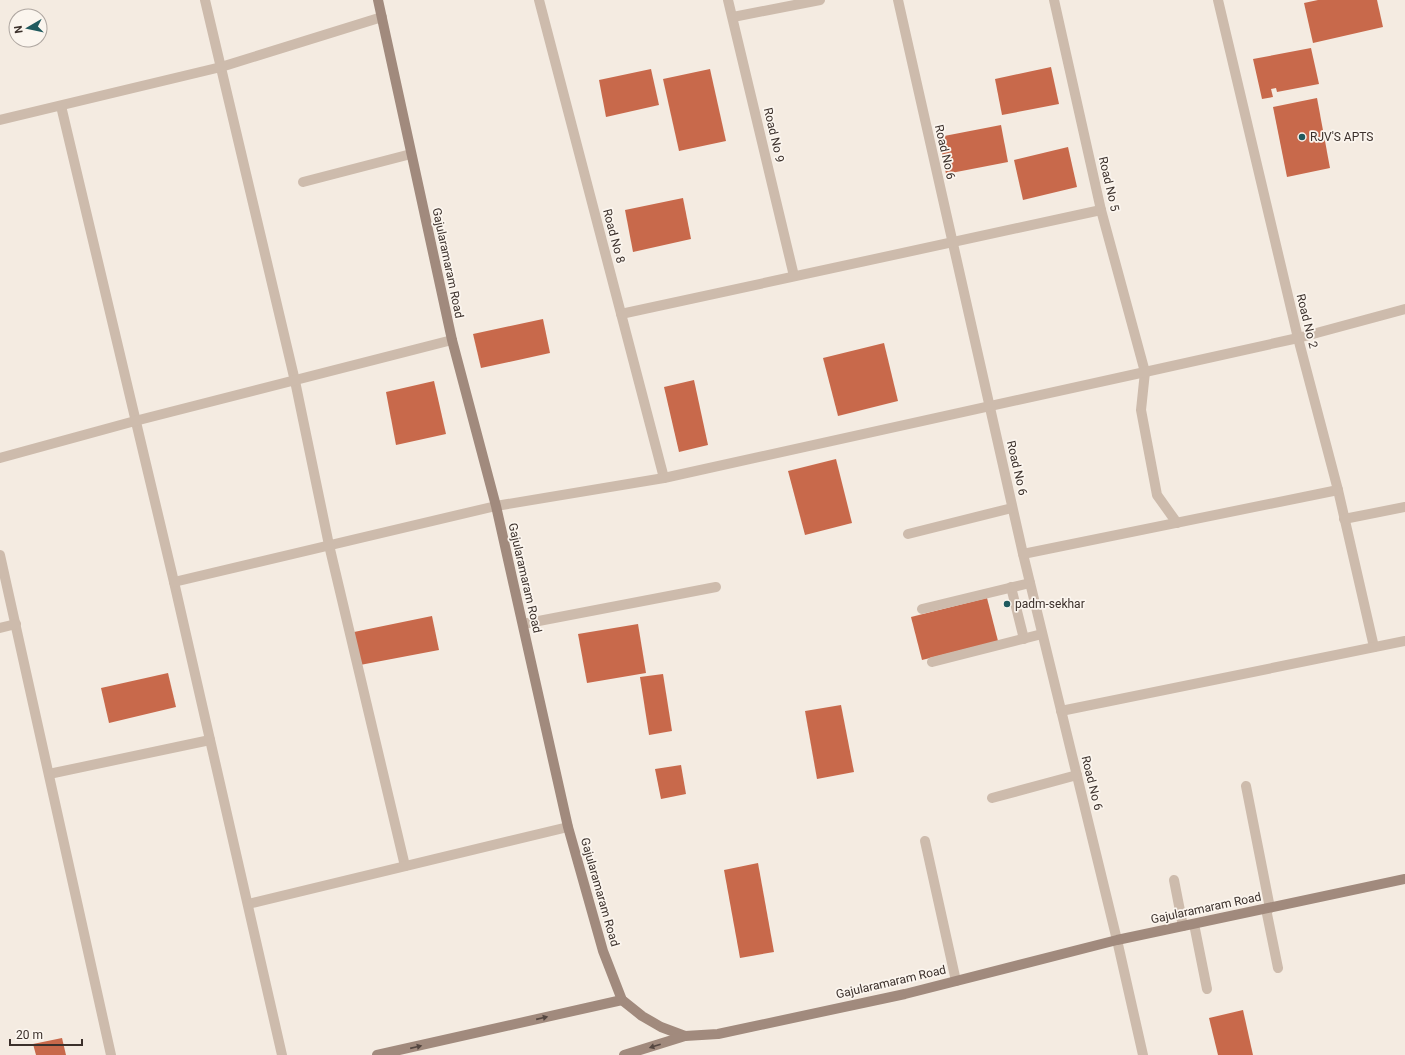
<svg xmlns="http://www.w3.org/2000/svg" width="1405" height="1055" viewBox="0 0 1405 1055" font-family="Roboto,sans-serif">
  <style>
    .building { fill: #c8694b }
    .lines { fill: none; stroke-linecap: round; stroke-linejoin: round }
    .lane { stroke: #cdbbac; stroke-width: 10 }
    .street { stroke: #cdbbac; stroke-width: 10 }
    .secondary { stroke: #a18a7d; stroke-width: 10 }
    .oneway { fill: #544640 }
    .poi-dot { fill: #1f5a5e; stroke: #fbf5ee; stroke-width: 1.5 }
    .labels { text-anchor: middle; stroke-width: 3.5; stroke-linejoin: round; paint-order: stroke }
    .street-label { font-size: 12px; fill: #3b302b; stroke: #fbf5ee }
    .poi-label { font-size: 12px; fill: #3b302b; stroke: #fbf5ee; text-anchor: start }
  </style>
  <rect width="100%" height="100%" fill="#f4ebe1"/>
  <!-- building -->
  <g class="building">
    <polygon points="1318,0 1377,0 1383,27 1313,43 1304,3"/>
    <polygon points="1311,48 1319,84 1277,92 1276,88 1271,89 1273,97 1262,99 1253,59"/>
    <polygon points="1051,67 1059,104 1002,115 995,79"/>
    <polygon points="651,69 659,105 606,117 599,80"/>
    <polygon points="710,69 726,141 679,151 663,79"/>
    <polygon points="1317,98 1330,168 1287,177 1273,107"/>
    <polygon points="1001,125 1008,162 946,174 939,137"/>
    <polygon points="1068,147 1077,187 1023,200 1014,160"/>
    <polygon points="683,198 691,239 633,252 625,210"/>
    <polygon points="543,319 550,353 481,368 473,334"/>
    <polygon points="884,343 898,401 838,416 823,358"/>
    <polygon points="694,380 708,445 679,452 664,387"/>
    <polygon points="434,381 446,434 396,445 386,392"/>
    <polygon points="836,459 852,523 805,535 788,471"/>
    <polygon points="987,598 998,641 922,660 911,617"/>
    <polygon points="432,616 439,650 360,665 354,632"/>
    <polygon points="638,624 646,673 587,683 578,634"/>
    <polygon points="168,673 176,707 109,723 101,688"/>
    <polygon points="663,674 672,731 649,735 640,677"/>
    <polygon points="841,705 854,772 817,779 805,711"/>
    <polygon points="681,765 686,794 661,799 655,769"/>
    <polygon points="758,863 774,952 740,958 724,870"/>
    <polygon points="1243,1010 1253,1055 1218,1055 1209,1018"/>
    <polygon points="62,1038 66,1055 36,1055 33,1044"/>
  </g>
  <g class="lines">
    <!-- lane -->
    <g class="lane">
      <polyline points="303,182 411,154"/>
      <polyline points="523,624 716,587"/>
      <polyline points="1246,786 1270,908"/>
      <polyline points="925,841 956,981"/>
      <polyline points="1174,880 1183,926"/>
      <polyline points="1266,909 1278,968"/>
      <polyline points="1194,924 1207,989"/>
    </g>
    <!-- street -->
    <g class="street">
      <polyline points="205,0 295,381 329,545 405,866"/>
      <polyline points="539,0 664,478"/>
      <polyline points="728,0 794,276"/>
      <polyline points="898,0 1023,554 1117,940 1143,1055"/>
      <polyline points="1054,0 1101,210 1145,372 1141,410 1157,495 1177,523"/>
      <polyline points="1218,0 1298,338 1338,490 1374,647"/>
      <polyline points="733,17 820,0"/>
      <polyline points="61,106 174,582 282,1055"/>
      <polyline points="0,120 221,67 382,17"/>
      <polyline points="621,314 1101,210"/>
      <polyline points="0,458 135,421 452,340"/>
      <polyline points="1344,519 1405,507"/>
      <polyline points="908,534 1012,508"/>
      <polyline points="1023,554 1338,490"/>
      <polyline points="0,555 111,1055"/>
      <polyline points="174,582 496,506 664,478 1145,372 1298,338 1405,309"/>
      <polyline points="1011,587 1024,639"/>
      <polyline points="922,609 1030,583"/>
      <polyline points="0,628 16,624"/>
      <polyline points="932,662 1042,634"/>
      <polyline points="1061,711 1405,641"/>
      <polyline points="49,774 210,740"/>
      <polyline points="992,798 1077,775"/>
      <polyline points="248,904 568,827"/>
    </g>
    <!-- secondary -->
    <g class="secondary">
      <polyline points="378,0 452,340 496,506 568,827 603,951 622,1000 642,1016 661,1027 685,1036 718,1034 905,994 1117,940 1405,879"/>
      <polyline points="377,1055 622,1000"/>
      <polyline points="624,1055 685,1036"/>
    </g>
  </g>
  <!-- one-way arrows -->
  <defs><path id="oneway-solid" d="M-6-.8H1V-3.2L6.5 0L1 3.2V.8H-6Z"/></defs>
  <g class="oneway">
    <use href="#oneway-solid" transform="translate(542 1018) rotate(-13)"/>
    <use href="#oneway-solid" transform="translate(655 1046) rotate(162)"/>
    <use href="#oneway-solid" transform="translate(416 1047) rotate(-13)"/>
  </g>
  <!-- markers -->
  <g class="poi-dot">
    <circle cx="1302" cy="137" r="4"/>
    <circle cx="1007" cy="604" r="4"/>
  </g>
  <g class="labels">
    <!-- street labels -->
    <g class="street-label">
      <text transform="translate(774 135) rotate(77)" y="4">Road No 9</text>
      <text transform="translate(945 152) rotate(77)" y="4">Road No 6</text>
      <text transform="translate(1109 184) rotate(77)" y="4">Road No 5</text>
      <text transform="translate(614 236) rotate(75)" y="4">Road No 8</text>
      <text transform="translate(448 263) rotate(78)" y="4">Gajularamaram Road</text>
      <text transform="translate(1307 321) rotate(76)" y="4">Road No 2</text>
      <text transform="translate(1017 468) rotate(77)" y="4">Road No 6</text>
      <text transform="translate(525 578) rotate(77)" y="4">Gajularamaram Road</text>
      <text transform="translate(1092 783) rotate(76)" y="4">Road No 6</text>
      <text transform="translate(600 892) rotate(74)" y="4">Gajularamaram Road</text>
      <text transform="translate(1206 908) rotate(-12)" y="4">Gajularamaram Road</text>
      <text transform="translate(891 982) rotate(-13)" y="4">Gajularamaram Road</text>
    </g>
    <!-- poi labels -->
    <g class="poi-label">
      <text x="1310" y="141">RJV'S APTS</text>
      <text x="1015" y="608">padm-sekhar</text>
    </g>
  </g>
  <!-- north arrow -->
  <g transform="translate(28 28) rotate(261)"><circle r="19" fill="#fbf5ee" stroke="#aea6a0"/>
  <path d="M0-3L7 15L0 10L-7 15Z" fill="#1f5a5e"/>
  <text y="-6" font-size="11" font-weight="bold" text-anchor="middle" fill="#3b302b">N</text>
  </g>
  <!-- scale -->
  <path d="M10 1039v6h72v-6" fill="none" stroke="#3b302b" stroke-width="2"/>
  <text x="16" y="1039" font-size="12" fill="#3b302b" stroke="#fbf5ee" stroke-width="3" paint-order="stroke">20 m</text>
</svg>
